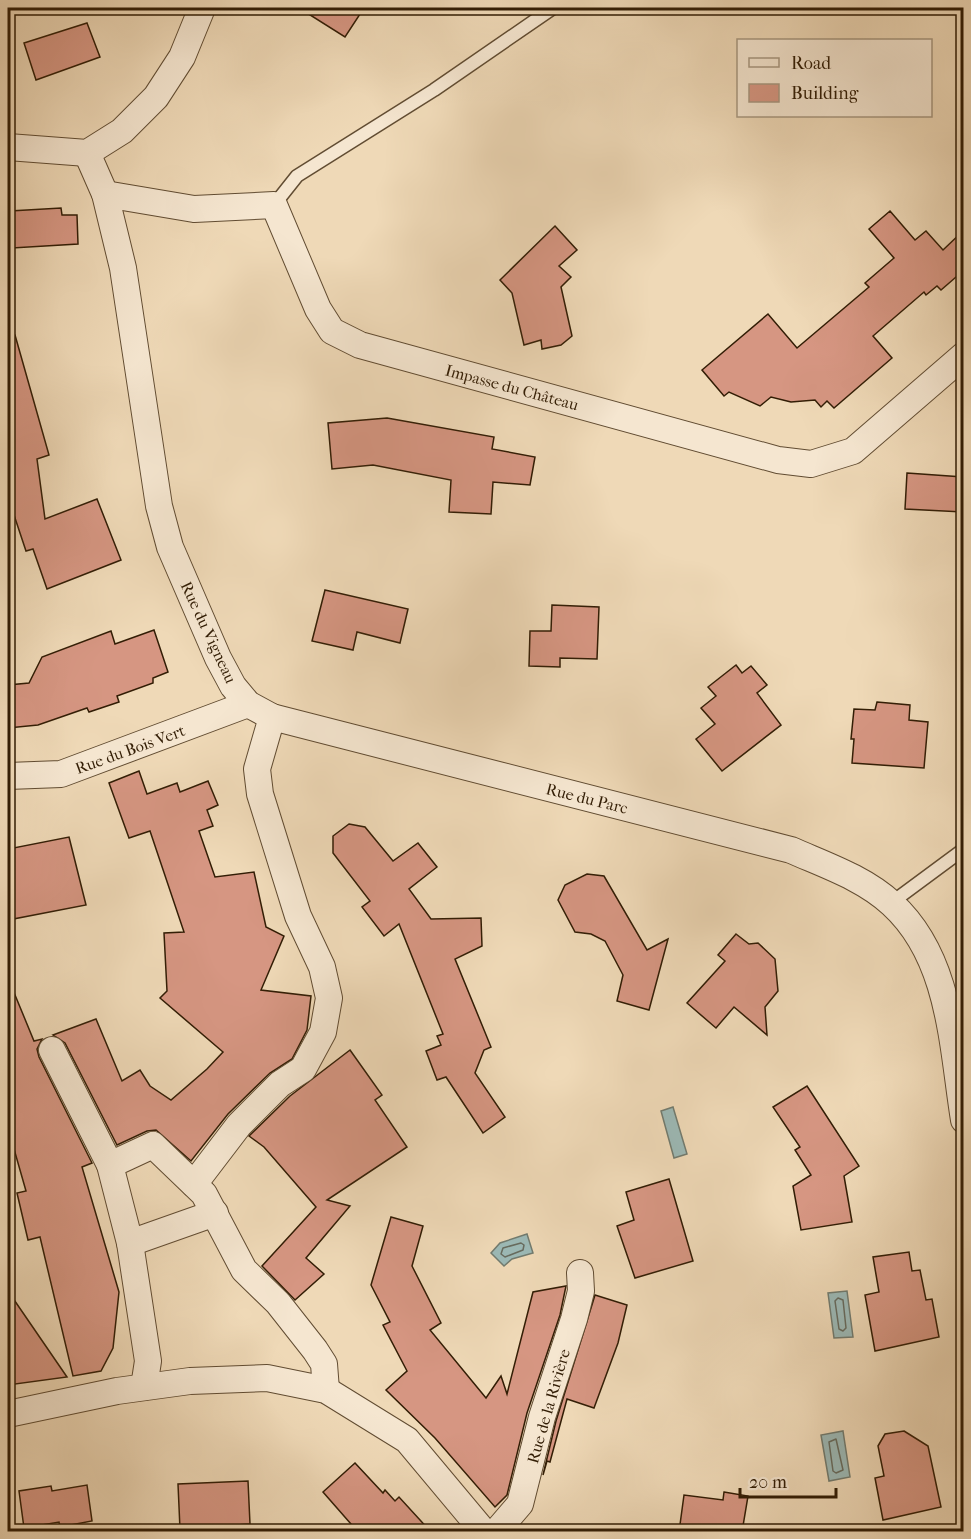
<svg xmlns="http://www.w3.org/2000/svg" width="971" height="1539" viewBox="0 0 971 1539" font-family="'IM FELL French Canon',serif">
  <style>
    .water { fill: #9cb9b6; stroke: #727b6f; stroke-width: 1.5 }
    .lines { fill: none; stroke-linecap: round; stroke-linejoin: round }
    .shore { stroke: #676b5e; stroke-width: 1.5 }
    .building { fill: #d69682; stroke: #321d05; stroke-width: 1.5 }
    .service-casing { stroke: #614c32; stroke-width: 15 }
    .minor-casing { stroke: #614c32; stroke-width: 28 }
    .service { stroke: #f5e6d0; stroke-width: 12 }
    .minor { stroke: #f5e6d0; stroke-width: 26 }
    .labels { text-anchor: middle; stroke-width: 4.5; stroke-linejoin: round; paint-order: stroke }
    .street-label { font-size: 16px; fill: #321d05; stroke: #f5e6d0 }
  </style>
  <rect width="100%" height="100%" fill="#efd9b7"/>
  <filter id="stains"><feTurbulence type="fractalNoise" baseFrequency=".00333" numOctaves="4"/><feColorMatrix values="0 0 0 0 .2 0 0 0 0 .09 0 0 0 0 .02 0 0 0 .5 -.17"/></filter>
  <radialGradient id="worn" r=".72"><stop offset=".6" stop-color="#630" stop-opacity="0"/><stop offset="1" stop-color="#630" stop-opacity=".3"/></radialGradient>
  <!-- water -->
  <g class="water">
    <polygon points="673,1107 687,1154 674,1158 661,1111"/>
    <polygon points="527,1234 533,1253 512,1259 504,1266 491,1253 500,1243"/>
    <polygon points="847,1291 853,1337 834,1338 828,1293"/>
    <polygon points="843,1431 850,1477 829,1481 821,1435"/>
  </g>
  <g class="lines">
    <!-- shore -->
    <g class="shore">
      <polygon points="521,1243 524,1245 523,1250 505,1257 501,1254 503,1248"/>
      <polygon points="838,1298 843,1300 846,1328 843,1331 839,1329 835,1301"/>
      <polygon points="836,1439 843,1470 836,1473 833,1471 829,1442"/>
    </g>
  </g>
  <!-- building -->
  <g class="building">
    <polygon points="299,8 364,8 345,37"/>
    <polygon points="87,23 100,57 36,80 24,43"/>
    <polygon points="61,208 62,215 77,215 78,244 12,248 10,211"/>
    <polygon points="890,211 915,240 926,231 943,250 963,231 963,271 941,290 937,286 926,295 924,292 873,336 892,358 834,408 827,401 821,407 815,400 791,402 771,397 760,406 729,392 724,396 702,370 768,314 797,348 869,287 865,283 894,258 869,229"/>
    <polygon points="555,226 577,250 559,266 571,277 561,287 572,336 561,345 542,349 541,340 524,345 512,293 500,280"/>
    <polygon points="15,335 49,455 37,459 45,519 97,499 121,560 47,589 33,549 26,551 8,497 8,336"/>
    <polygon points="387,418 494,437 492,449 535,457 530,485 493,482 491,514 449,512 451,480 373,465 332,469 328,423"/>
    <polygon points="907,473 963,477 963,512 905,509"/>
    <polygon points="325,590 408,609 400,643 357,632 353,650 312,641"/>
    <polygon points="552,605 599,607 597,659 560,658 560,667 529,666 530,631 551,631"/>
    <polygon points="154,630 168,672 153,678 153,683 117,696 119,702 89,712 87,708 38,725 8,728 8,685 29,683 42,657 111,631 115,644"/>
    <polygon points="736,665 742,673 751,666 767,685 757,693 781,725 722,771 696,739 715,724 701,708 716,696 708,687"/>
    <polygon points="877,702 910,705 909,720 928,722 924,768 852,763 854,739 851,739 854,709 875,710"/>
    <polygon points="139,771 147,794 177,783 180,792 208,781 218,805 207,810 213,826 199,831 215,877 254,872 266,927 284,936 261,990 311,996 307,1030 292,1059 270,1073 228,1114 191,1161 156,1130 147,1131 117,1145 65,1043 53,1035 96,1019 122,1081 140,1070 150,1086 171,1100 207,1069 223,1052 160,998 167,991 164,933 184,932 150,831 129,838 109,783"/>
    <polygon points="349,824 365,827 393,861 418,843 437,867 409,889 431,919 481,918 482,946 455,959 491,1047 484,1050 475,1073 505,1117 483,1133 446,1077 437,1080 426,1051 441,1045 437,1036 443,1034 399,924 384,936 362,907 370,901 333,853 333,836"/>
    <polygon points="69,837 86,905 8,920 8,849"/>
    <polygon points="587,874 604,876 647,950 668,939 649,1010 617,1001 623,975 605,941 591,934 575,932 558,900 565,885"/>
    <polygon points="736,934 749,944 758,943 775,959 778,991 765,1007 767,1035 734,1007 716,1028 687,1003 725,961 718,955"/>
    <polygon points="8,978 34,1041 42,1039 37,1049 39,1057 92,1163 82,1167 119,1292 113,1348 101,1371 73,1376 40,1237 28,1240 17,1193 26,1191 8,1128"/>
    <polygon points="350,1050 382,1095 375,1100 407,1147 327,1200 350,1206 306,1258 324,1274 295,1300 262,1266 316,1207 264,1147 249,1136 290,1096"/>
    <polygon points="807,1086 859,1166 844,1176 852,1222 801,1230 793,1186 811,1175 795,1150 800,1147 773,1107"/>
    <polygon points="669,1179 693,1261 635,1278 617,1226 634,1220 626,1192"/>
    <polygon points="391,1217 423,1226 412,1266 441,1323 430,1330 486,1398 501,1376 507,1394 533,1292 566,1286 560,1315 527,1413 507,1495 495,1507 435,1438 386,1390 407,1371 383,1325 390,1322 371,1285"/>
    <polygon points="909,1252 912,1271 920,1270 926,1300 932,1299 939,1337 875,1351 865,1295 879,1292 873,1257"/>
    <polygon points="8,1291 67,1377 8,1385"/>
    <polygon points="595,1295 627,1305 618,1343 594,1408 567,1399 550,1462 547,1461 543,1475 556,1421"/>
    <polygon points="904,1431 928,1446 941,1507 883,1520 875,1478 884,1476 878,1446 885,1434"/>
    <polygon points="355,1463 383,1493 385,1490 395,1501 399,1497 431,1532 358,1532 323,1492"/>
    <polygon points="248,1481 250,1524 180,1529 178,1484"/>
    <polygon points="87,1485 92,1521 60,1527 59,1522 24,1528 19,1491 51,1486 52,1491"/>
    <polygon points="724,1492 748,1496 742,1532 679,1532 684,1495 723,1500"/>
  </g>
  <g class="lines">
    <defs>
      <g id="service">
        <polyline points="274,205 297,176 434,90 553,8"/>
        <polyline points="891,903 964,849"/>
      </g>
      <g id="minor">
        <polyline points="8,147 87,153 122,131 156,97 182,57 202,8"/>
        <polyline points="87,153 105,194 123,268 159,506 170,547 218,658 233,686 248,704 272,717 257,769 260,794 298,916 322,967 329,998 323,1032 303,1069 280,1084 239,1125 194,1184"/>
        <polyline points="105,194 194,209 274,205 318,309 332,331 360,345 778,460 811,464 853,451 964,355"/>
        <path d="M272,717L791,850C825,865 864,878 892,904C951,958 952,1045 964,1120"/>
        <polyline points="8,776 61,774 248,704"/>
        <polyline points="52,1050 110,1165"/>
        <polyline points="130,1243 215,1213"/>
        <polyline points="144,1387 148,1361 130,1243 110,1165 153,1145 204,1194 244,1270 278,1303 315,1350 324,1364 326,1390"/>
        <polyline points="8,1414 117,1391 190,1381 267,1378 326,1390 407,1440 484,1532"/>
        <polyline points="496,1532 520,1504 542,1417 574,1319 581,1291 580,1273"/>
      </g>
    </defs>
    <!-- service casing -->
    <use href="#service" class="service-casing"/>
    <!-- minor casing -->
    <use href="#minor" class="minor-casing"/>
    <!-- service -->
    <use href="#service" class="service"/>
    <!-- minor -->
    <use href="#minor" class="minor"/>
  </g>
  <g class="labels">
    <!-- street labels -->
    <g class="street-label">
      <text transform="translate(512 387) rotate(15)" y="6">Impasse du Château</text>
      <text transform="translate(209 632) rotate(65)" y="6">Rue du Vigneau</text>
      <text transform="translate(130 749) rotate(-20)" y="6">Rue du Bois Vert</text>
      <text transform="translate(587 798) rotate(14)" y="6">Rue du Parc</text>
      <text transform="translate(548 1406) rotate(-74)" y="6">Rue de la Rivière</text>
    </g>
  </g>
  <!-- margin -->
  <rect width="971" height="1539" fill="none" stroke="#efd9b7" stroke-width="30"/>
  <rect x="9" y="9" width="953" height="1521" fill="none" stroke="#321d05" stroke-width="3"/>
  <rect x="15" y="15" width="941" height="1509" fill="none" stroke="#321d05" stroke-width="1.5"/>
  <!-- legend -->
  <rect x="737" y="39" width="195" height="78" fill="#f5e6d0" stroke="#a7967f" stroke-width="1.5"/>
  <rect x="749" y="58" width="30" height="9" fill="#f5e6d0" stroke="#a7967f" stroke-width="1.5"/>
  <text x="791" y="69" font-size="18" fill="#321d05">Road</text>
  <rect x="749" y="84" width="30" height="18" fill="#d69682" stroke="#a7967f" stroke-width="1.5"/>
  <text x="791" y="99" font-size="18" fill="#321d05">Building</text>
  <!-- scale -->
  <path d="M740 1488v9h96v-9" fill="none" stroke="#321d05" stroke-width="3"/>
  <text x="749" y="1488" font-size="18" fill="#321d05" stroke="#f5e6d0" stroke-width="4.5" paint-order="stroke">20 m</text>
  <rect width="100%" height="100%" filter="url(#stains)"/>
  <rect width="100%" height="100%" fill="url(#worn)"/>
</svg>
